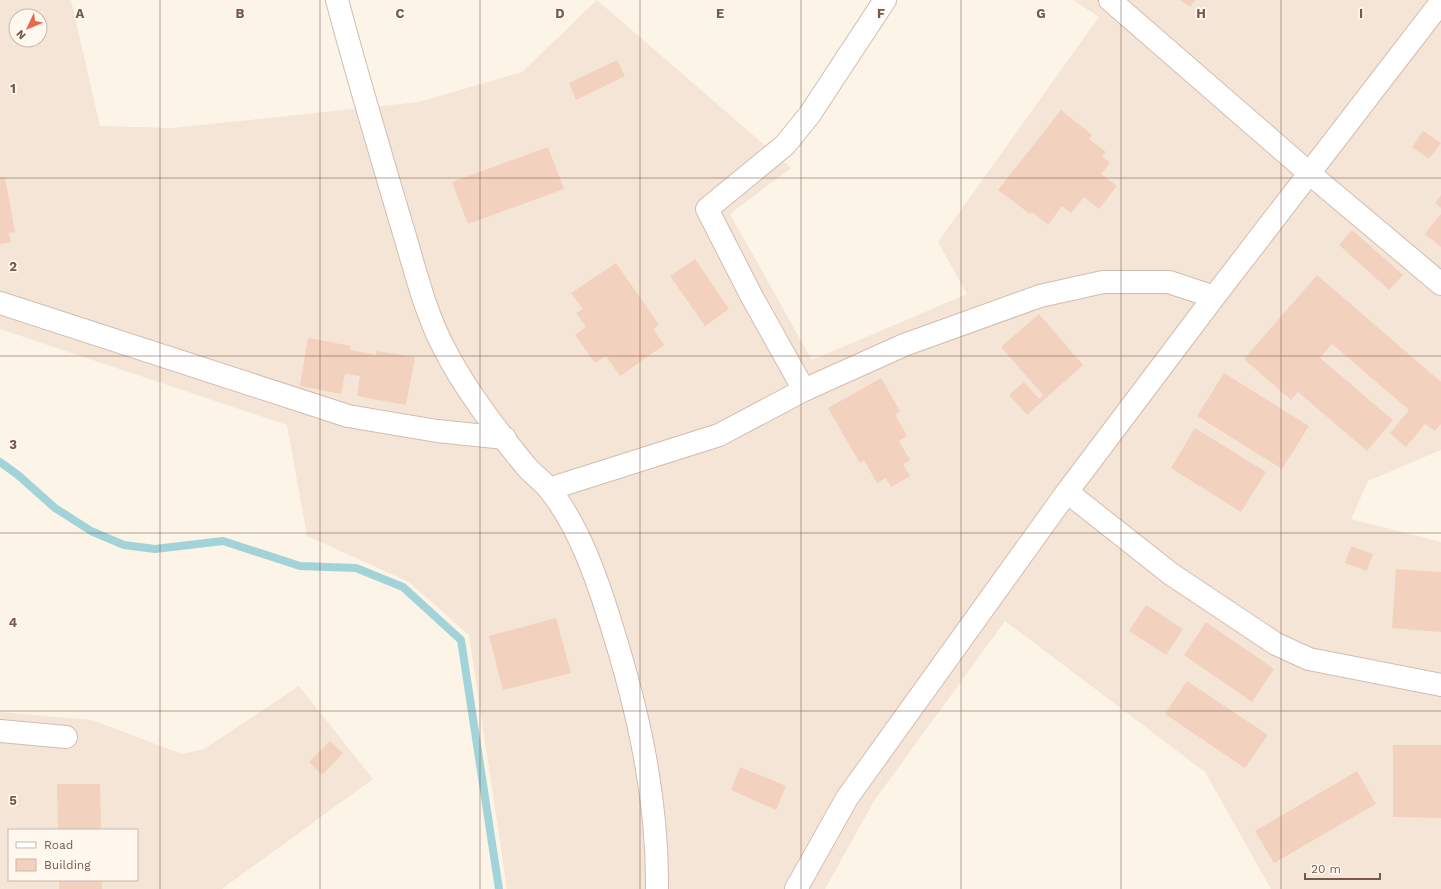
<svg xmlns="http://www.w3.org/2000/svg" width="1441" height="889" viewBox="0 0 1441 889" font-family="'Work Sans',sans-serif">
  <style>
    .residential { fill: #f5e5d6; fill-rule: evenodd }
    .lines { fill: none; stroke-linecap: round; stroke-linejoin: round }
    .stream { stroke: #a1d3d9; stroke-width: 8 }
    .building { fill: #f3d1bf }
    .street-casing { stroke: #d1bdaf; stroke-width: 24 }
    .secondary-casing { stroke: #d4bdad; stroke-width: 24 }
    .street { stroke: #fff; stroke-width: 22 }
    .secondary { stroke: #fff; stroke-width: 22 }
    .grid { fill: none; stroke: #77594b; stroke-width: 1; stroke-opacity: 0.55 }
    .grid-label { font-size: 13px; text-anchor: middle; font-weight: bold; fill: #77594b; stroke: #fff8ee; stroke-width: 3.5; stroke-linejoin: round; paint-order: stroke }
  </style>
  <rect width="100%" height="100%" fill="#fdf4e8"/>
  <!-- residential -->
  <g class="residential">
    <path d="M0,0H71L100,126L173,128L419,102L522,72L597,0L791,168L730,214L812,360L967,294L938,242L1099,17L1073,0H1441V450L1368,481L1351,519L1441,542V889H1271L1205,772L1005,621L874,801L825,889H507L469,635L409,582L307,536L287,425L0,329ZM16,16H40V40H16Z"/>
    <path d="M299,686L373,779L222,889H0V712L92,720L182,754L204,749ZM9,830H137V880H9Z"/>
  </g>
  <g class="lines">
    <!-- stream -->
    <polyline class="stream" points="0,462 18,475 55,508 91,531 124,545 155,549 223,541 300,566 356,568 403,587 461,640 499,889"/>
  </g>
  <!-- building -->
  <g class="building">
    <polygon points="1180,0 1195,0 1190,7"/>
    <polygon points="617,60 625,76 576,100 569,83"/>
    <polygon points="1061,110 1092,135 1089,139 1106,152 1102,156 1110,163 1101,174 1117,186 1099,209 1084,197 1071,213 1062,206 1048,225 1032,212 1030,214 998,190"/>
    <polygon points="1423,131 1441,143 1429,159 1412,147"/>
    <polygon points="548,147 564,189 468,224 452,182"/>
    <polygon points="5,177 15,232 9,233 11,242 0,244 0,178"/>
    <polygon points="1441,195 1441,208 1435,203"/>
    <polygon points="1441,214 1441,247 1425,234"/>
    <polygon points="1352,230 1403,275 1389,290 1339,245"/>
    <polygon points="695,259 729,309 705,326 670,276"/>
    <polygon points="616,263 659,325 653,329 664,345 620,376 606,356 595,363 575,335 586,327 576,313 583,309 571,293"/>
    <polygon points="1317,275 1441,382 1441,424 1435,431 1425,424 1406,447 1390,433 1409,410 1332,344 1320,358 1393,420 1367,451 1298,392 1291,400 1244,359"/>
    <polygon points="1039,314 1083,365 1027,415 1009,395 1024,382 1039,399 1043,395 1001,347"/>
    <polygon points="308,338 351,346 350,350 376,355 376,351 415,357 406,405 357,396 360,376 345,374 341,394 300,386"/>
    <polygon points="1224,373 1309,426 1282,469 1197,416"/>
    <polygon points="881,378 900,411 895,415 907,436 899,441 910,460 903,464 910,476 891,487 886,478 877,483 864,460 860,463 828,408"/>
    <polygon points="1195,428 1266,472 1241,512 1171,468"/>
    <polygon points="1351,546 1373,554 1367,571 1345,563"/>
    <polygon points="1396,569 1441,572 1441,632 1392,628"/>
    <polygon points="1146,605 1183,629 1166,655 1129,631"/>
    <polygon points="556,618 571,673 503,690 489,636"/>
    <polygon points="1206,622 1274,669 1252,702 1184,655"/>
    <polygon points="1187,681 1268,735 1245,768 1165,714"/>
    <polygon points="330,741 343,753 322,775 309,762"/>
    <polygon points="1393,745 1441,745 1441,818 1393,817"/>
    <polygon points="740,767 786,786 776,810 731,790"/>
    <polygon points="1357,771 1376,804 1274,863 1255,831"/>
    <polygon points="57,784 100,784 101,830 58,830"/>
    <rect x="59" y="880" width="43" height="9"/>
  </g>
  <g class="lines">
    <defs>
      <g id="street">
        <path d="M337,0C357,75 379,149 401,223C414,265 424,311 445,350C465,389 497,431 525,465C532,474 542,480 549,489C579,526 597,579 611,624C638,710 658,798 657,889"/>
        <polyline points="1110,0 1309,173 1441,284"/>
        <polyline points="0,303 348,416 437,431 505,438"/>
        <polyline points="804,390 752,297 707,209 785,145 810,114 885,0"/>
        <polyline points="549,489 719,435 804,390 904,345 1040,296 1103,282 1169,282 1214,297"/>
        <polyline points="1067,492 1171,574 1276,644 1309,659 1441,685"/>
        <polyline points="0,731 66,737"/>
      </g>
      <polyline id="secondary" points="796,889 847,798 1067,492 1214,297 1441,2"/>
    </defs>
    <!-- street casing -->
    <use href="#street" class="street-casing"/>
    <!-- secondary casing -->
    <use href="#secondary" class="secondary-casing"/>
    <!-- street -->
    <use href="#street" class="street"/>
    <!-- secondary -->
    <use href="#secondary" class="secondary"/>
  </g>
  <!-- grid -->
  <path class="grid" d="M160,0V889M320,0V889M480,0V889M640,0V889M801,0V889M961,0V889M1121,0V889M1281,0V889M0,178H1441M0,356H1441M0,533H1441M0,711H1441"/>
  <g class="grid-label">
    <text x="80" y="18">A</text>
    <text x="240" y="18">B</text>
    <text x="400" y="18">C</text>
    <text x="560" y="18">D</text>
    <text x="720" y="18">E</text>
    <text x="881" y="18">F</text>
    <text x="1041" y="18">G</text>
    <text x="1201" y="18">H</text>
    <text x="1361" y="18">I</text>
    <text x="13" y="93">1</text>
    <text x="13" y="271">2</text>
    <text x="13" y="449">3</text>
    <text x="13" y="627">4</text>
    <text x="13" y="805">5</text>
  </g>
  <!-- legend -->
  <rect x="8" y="829" width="130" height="52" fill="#fff8ee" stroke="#c9b8ad"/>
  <rect x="16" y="842" width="20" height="6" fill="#ffffff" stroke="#c9b8ad"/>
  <text x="44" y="849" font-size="12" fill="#77594b">Road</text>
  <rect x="16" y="859" width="20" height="12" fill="#f3d1bf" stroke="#c9b8ad"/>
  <text x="44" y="869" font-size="12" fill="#77594b">Building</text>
  <!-- north arrow -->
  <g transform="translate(28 28) rotate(226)"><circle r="19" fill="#fff8ee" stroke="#c9b8ad"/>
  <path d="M0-3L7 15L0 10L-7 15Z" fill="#e7694c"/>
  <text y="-6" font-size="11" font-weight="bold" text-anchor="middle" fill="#77594b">N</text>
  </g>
  <!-- scale -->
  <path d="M1305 873v6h75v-6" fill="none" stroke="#77594b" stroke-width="2"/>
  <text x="1311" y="873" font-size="12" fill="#77594b" stroke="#fff8ee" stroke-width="3" paint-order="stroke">20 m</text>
</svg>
